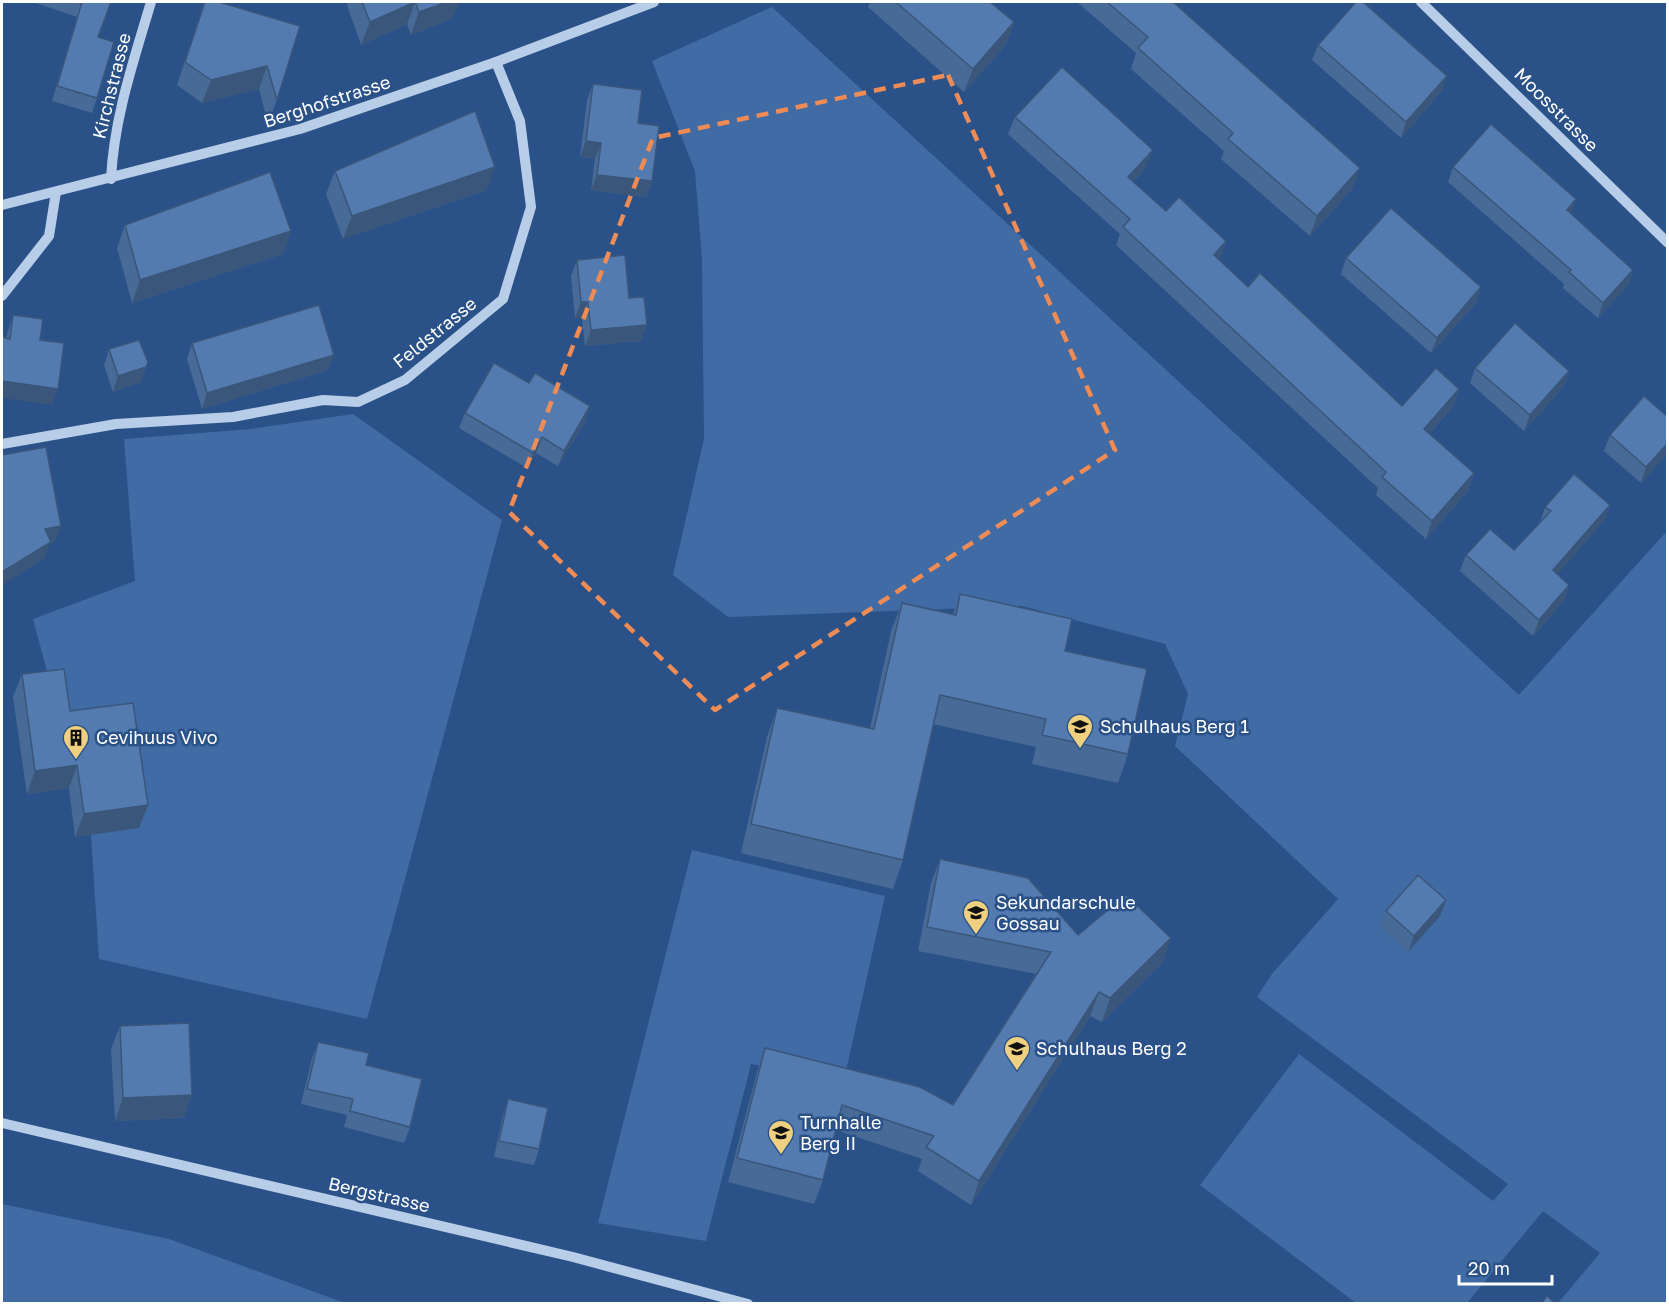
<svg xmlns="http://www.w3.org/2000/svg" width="1669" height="1305" viewBox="0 0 1669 1305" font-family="'Golos Text',sans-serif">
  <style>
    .green { fill: #406ba4 }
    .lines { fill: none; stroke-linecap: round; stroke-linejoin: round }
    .minor { stroke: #b8cde8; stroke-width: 10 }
    .wall { fill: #476a96 }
    .shaded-wall { fill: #3a567a }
    .building { fill: #537baf; stroke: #3a567a; stroke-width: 1.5 }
    .marked { fill: none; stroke: #ef8b55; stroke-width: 4.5; stroke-dasharray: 12 8; stroke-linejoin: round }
    .labels { text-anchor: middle; stroke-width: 5; stroke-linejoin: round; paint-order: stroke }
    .street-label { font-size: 18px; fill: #fff; stroke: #2b5288 }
    .poi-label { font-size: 18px; fill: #fff; stroke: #2b5288; text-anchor: start }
  </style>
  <rect width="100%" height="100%" fill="#2b5288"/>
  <!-- green -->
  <g class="green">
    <polygon points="772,7 1519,695 1667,531 1667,1303 1558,1303 1600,1253 1543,1211 1467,1303 1356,1303 1200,1185 1299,1054 1493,1201 1508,1184 1257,997 1272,974 1338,899 1175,746 1188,694 1165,644 1022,606 728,617 673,575 704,439 702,259 695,171 652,61"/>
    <polygon points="353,414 502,520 367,1019 99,959 91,835 33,619 135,581 124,439 251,429"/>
    <polygon points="692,850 885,896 844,1080 751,1064 706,1241 598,1223"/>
    <polygon points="2,1204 169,1239 345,1303 2,1303"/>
  </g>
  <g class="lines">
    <!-- minor -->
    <g class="minor">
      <polyline points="1421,2 1668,243"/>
      <path d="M111,179C114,117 134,60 151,2"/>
      <polyline points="2,205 300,129 496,62 654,2"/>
      <polyline points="2,296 49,236 56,192"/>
      <polyline points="2,444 116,424 233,417 323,400 358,402 405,380 503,299 531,207 520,121 496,62"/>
      <polyline points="2,1123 573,1257 748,1304"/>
    </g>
  </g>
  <!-- wall -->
  <g class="wall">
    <polygon points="33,2 111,2 98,37 97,98 92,113 52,101 77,17"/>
    <polygon points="204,2 300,26 277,100 268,123 259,89 202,103 177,85"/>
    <polygon points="348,2 459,2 452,19 411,35 407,24 361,45 347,5"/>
    <polygon points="870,2 990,2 1014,22 1006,45 964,92 868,7"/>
    <polygon points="1077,2 1173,2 1353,188 1310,236 1221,159 1224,151 1131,69 1136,53"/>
    <polygon points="1318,45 1442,91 1401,138 1312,60"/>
    <polygon points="593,84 638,123 652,181 646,197 591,190 595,159 580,157 587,100"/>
    <polygon points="1015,117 1146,167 1133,182 1166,211 1226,241 1219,260 1248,287 1402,406 1459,389 1453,407 1429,434 1474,473 1468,491 1426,539 1376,495 1378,488 1116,245 1120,234 1008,134"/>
    <polygon points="1453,167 1571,214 1633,270 1628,285 1598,318 1563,288 1564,284 1448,182"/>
    <polygon points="335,171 487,190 343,239 326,194"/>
    <polygon points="125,225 283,254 132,303 117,248"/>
    <polygon points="1346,258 1481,287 1476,303 1431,353 1341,274"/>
    <polygon points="577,260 629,298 641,341 585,346 582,318 575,318 571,276"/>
    <polygon points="13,315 40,340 52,405 6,338 8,331"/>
    <polygon points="192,343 328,370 202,409 187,359"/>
    <polygon points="109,349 146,367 141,382 113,392 104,365"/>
    <polygon points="1475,368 1569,371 1564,386 1524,431 1470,383"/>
    <polygon points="529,383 590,406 585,422 558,466 536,453 527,468 459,428 465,413"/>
    <polygon points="1668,417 1668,453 1641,483 1604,451 1610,435"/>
    <polygon points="1610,505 1604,521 1557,574 1569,585 1564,601 1533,636 1460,571 1466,555 1514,550 1540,522 1545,507"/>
    <polygon points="960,594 1065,651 1128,754 1118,783 1032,764 1036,747 933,724 903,860 893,889 741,853 767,737 777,708 870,728 891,631 902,603 953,614"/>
    <polygon points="22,674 70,711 148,805 139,828 75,837 69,788 27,794 13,697"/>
    <polygon points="940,859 1078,935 1163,962 1102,1022 1090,1016 971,1205 918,1171 922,1159 836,1130 823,1180 814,1204 728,1182 757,1072 765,1048 953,1105 1036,974 918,951 931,883"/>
    <polygon points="1446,900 1440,916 1408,952 1380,927 1386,911"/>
    <polygon points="120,1026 184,1118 115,1121 111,1049"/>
    <polygon points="318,1042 366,1065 410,1127 404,1143 344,1127 347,1115 301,1104 312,1058"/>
    <polygon points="508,1099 539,1149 534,1165 494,1157 503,1115"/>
  </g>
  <!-- shaded-wall -->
  <g class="shaded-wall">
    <polygon points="415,2 407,24 361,45 370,22"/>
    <polygon points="447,2 459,2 452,19 411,35 419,12"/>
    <polygon points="1014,22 1006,45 964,92 973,69"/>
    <polygon points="267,66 259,89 202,103 211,80"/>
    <polygon points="1447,76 1442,91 1401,138 1406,122"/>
    <polygon points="586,141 601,143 595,159 580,157"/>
    <polygon points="1153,150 1146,167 1121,194 1128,177"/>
    <polygon points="495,167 487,190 343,239 352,216"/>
    <polygon points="1360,168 1353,188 1310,236 1317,216"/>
    <polygon points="597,175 652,181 646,197 591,190"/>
    <polygon points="1576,199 1571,215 1567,210"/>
    <polygon points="291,231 283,254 132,303 140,280"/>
    <polygon points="1226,241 1220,259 1207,273 1214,255"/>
    <polygon points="1633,270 1628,285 1598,318 1603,303"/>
    <polygon points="1481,287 1476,303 1431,353 1437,338"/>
    <polygon points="581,302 588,302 582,318 575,318"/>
    <polygon points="647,325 641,341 585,346 591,330"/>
    <polygon points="334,355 328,370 202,409 207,393"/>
    <polygon points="146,367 141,382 113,392 118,376"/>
    <polygon points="1569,371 1564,386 1524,431 1530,415"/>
    <polygon points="2,381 58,389 52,405 2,398"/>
    <polygon points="1459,389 1453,407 1417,447 1424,429"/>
    <polygon points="590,406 585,422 558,466 564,451"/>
    <polygon points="542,437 536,453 527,468 533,453"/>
    <polygon points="1668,443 1668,453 1641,483 1646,467"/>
    <polygon points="1474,473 1468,491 1426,539 1432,521"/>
    <polygon points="1610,505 1604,521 1547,586 1553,570"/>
    <polygon points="61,526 54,543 50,544 44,559 2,585 2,572 45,529"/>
    <polygon points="1569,585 1564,601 1533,636 1539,620"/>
    <polygon points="77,765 69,788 27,794 35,771"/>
    <polygon points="148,805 139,828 75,837 84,814"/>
    <polygon points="1446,900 1440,916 1408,952 1414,936"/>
    <polygon points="1171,938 1163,962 1102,1022 1110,998"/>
    <polygon points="1099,992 1090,1016 971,1205 979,1181"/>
    <polygon points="192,1095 184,1118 115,1121 123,1098"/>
  </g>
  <!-- building -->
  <g class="building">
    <polygon points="80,2 111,2 98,37 114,42 97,98 57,86 82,2"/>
    <polygon points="205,2 219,2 300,26 277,100 267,66 211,80 185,62"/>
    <polygon points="362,2 415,2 370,22"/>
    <polygon points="415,2 447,2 419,12"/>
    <polygon points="896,2 990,2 1014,22 973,69"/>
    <polygon points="1107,2 1173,2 1360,168 1317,216 1228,139 1233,133 1138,48 1148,37"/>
    <polygon points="1356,2 1363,2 1447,76 1406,122 1318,45"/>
    <polygon points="1062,67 1153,150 1128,177 1166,211 1179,197 1199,216 1226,241 1214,255 1248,287 1260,273 1402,406 1436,368 1459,389 1424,429 1474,473 1432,521 1382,477 1386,472 1123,227 1130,219 1015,117"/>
    <polygon points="593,84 642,90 638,123 659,126 652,181 597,175 601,143 586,141"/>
    <polygon points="475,111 495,167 352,216 335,171"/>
    <polygon points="1491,124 1576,199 1567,210 1633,270 1603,303 1569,272 1571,270 1453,167"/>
    <polygon points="270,172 291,231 140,280 125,225"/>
    <polygon points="1391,208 1481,287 1437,338 1346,258"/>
    <polygon points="625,255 629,298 644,297 647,325 591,330 588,302 581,302 577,260"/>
    <polygon points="319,305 334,355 207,393 192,343"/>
    <polygon points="13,315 43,319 40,340 64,343 58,389 2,381 2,337 10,339"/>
    <polygon points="1515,323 1569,371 1530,415 1475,368"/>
    <polygon points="139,340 148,362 146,367 118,376 109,349"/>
    <polygon points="494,363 529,383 535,373 590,406 564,451 542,437 533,453 465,413"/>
    <polygon points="1644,396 1668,417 1668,443 1646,467 1610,435"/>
    <polygon points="46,447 61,526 45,529 51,542 2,572 2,455"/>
    <polygon points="1574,474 1610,505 1553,570 1569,585 1539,620 1466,555 1490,529 1514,550 1551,511 1545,507"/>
    <polygon points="960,594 1072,619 1065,651 1147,669 1128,754 1042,735 1046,719 940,695 903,860 751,824 777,708 874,729 902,603 956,615"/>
    <polygon points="64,669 70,711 133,703 148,805 84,814 77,765 35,771 22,674"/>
    <polygon points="940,859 1028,878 1078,935 1126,895 1171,938 1110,998 1099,992 979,1181 926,1147 934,1136 842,1105 823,1180 737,1158 765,1048 920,1087 953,1105 1051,952 927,927"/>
    <polygon points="1418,875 1446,900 1414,936 1386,911"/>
    <polygon points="189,1023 192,1095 123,1098 120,1026"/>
    <polygon points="318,1042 369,1053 366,1065 422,1079 410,1127 350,1111 353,1099 307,1089"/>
    <polygon points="508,1099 548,1108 539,1149 499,1141"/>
    <polygon points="1547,1296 1556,1304 1541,1304"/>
  </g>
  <!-- marked area -->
  <path class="marked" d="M948,75L1115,450L715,710L509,512L653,138Z"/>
  <!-- icons -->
  <defs>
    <symbol id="school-pin" viewBox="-11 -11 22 30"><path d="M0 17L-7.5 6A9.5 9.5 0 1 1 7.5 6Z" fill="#eed080" stroke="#2b5288"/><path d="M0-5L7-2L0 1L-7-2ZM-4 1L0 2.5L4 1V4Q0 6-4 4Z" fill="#111"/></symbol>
    <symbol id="building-pin" viewBox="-11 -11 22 30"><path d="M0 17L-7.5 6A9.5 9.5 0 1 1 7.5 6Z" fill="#eed080" stroke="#2b5288"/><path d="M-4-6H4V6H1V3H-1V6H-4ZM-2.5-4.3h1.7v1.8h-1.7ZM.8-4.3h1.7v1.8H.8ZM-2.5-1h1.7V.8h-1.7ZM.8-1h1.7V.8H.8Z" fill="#111"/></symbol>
  </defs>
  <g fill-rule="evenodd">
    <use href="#school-pin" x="1065" y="712" width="30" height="40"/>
    <use href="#building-pin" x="61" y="723" width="30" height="40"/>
    <use href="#school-pin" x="961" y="898" width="30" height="40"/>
    <use href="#school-pin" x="1002" y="1034" width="30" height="40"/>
    <use href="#school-pin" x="766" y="1118" width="30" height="40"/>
  </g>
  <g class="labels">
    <!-- street labels -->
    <g class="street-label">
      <text transform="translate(112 86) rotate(-76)" y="6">Kirchstrasse</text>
      <text transform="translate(327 102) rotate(-18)" y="6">Berghofstrasse</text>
      <text transform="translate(1556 110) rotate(45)" y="6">Moosstrasse</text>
      <text transform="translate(435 333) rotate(-39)" y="6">Feldstrasse</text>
      <text transform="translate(379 1195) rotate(13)" y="6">Bergstrasse</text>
    </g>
    <!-- poi labels -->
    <g class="poi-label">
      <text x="1100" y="733">Schulhaus Berg 1</text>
      <text x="96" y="744">Cevihuus Vivo</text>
      <text x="996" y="909">Sekundarschule<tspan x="996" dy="21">Gossau</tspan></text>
      <text x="1036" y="1055">Schulhaus Berg 2</text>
      <text x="800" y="1129">Turnhalle<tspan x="800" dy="21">Berg II</tspan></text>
    </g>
  </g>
  <!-- border -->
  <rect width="1669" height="1305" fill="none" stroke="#ffffff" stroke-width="6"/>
  <!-- scale -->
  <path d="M1459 1275v9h93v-9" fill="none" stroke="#ffffff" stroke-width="3"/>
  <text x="1468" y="1275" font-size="18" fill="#ffffff" stroke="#2b5288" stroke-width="4.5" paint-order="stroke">20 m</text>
</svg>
